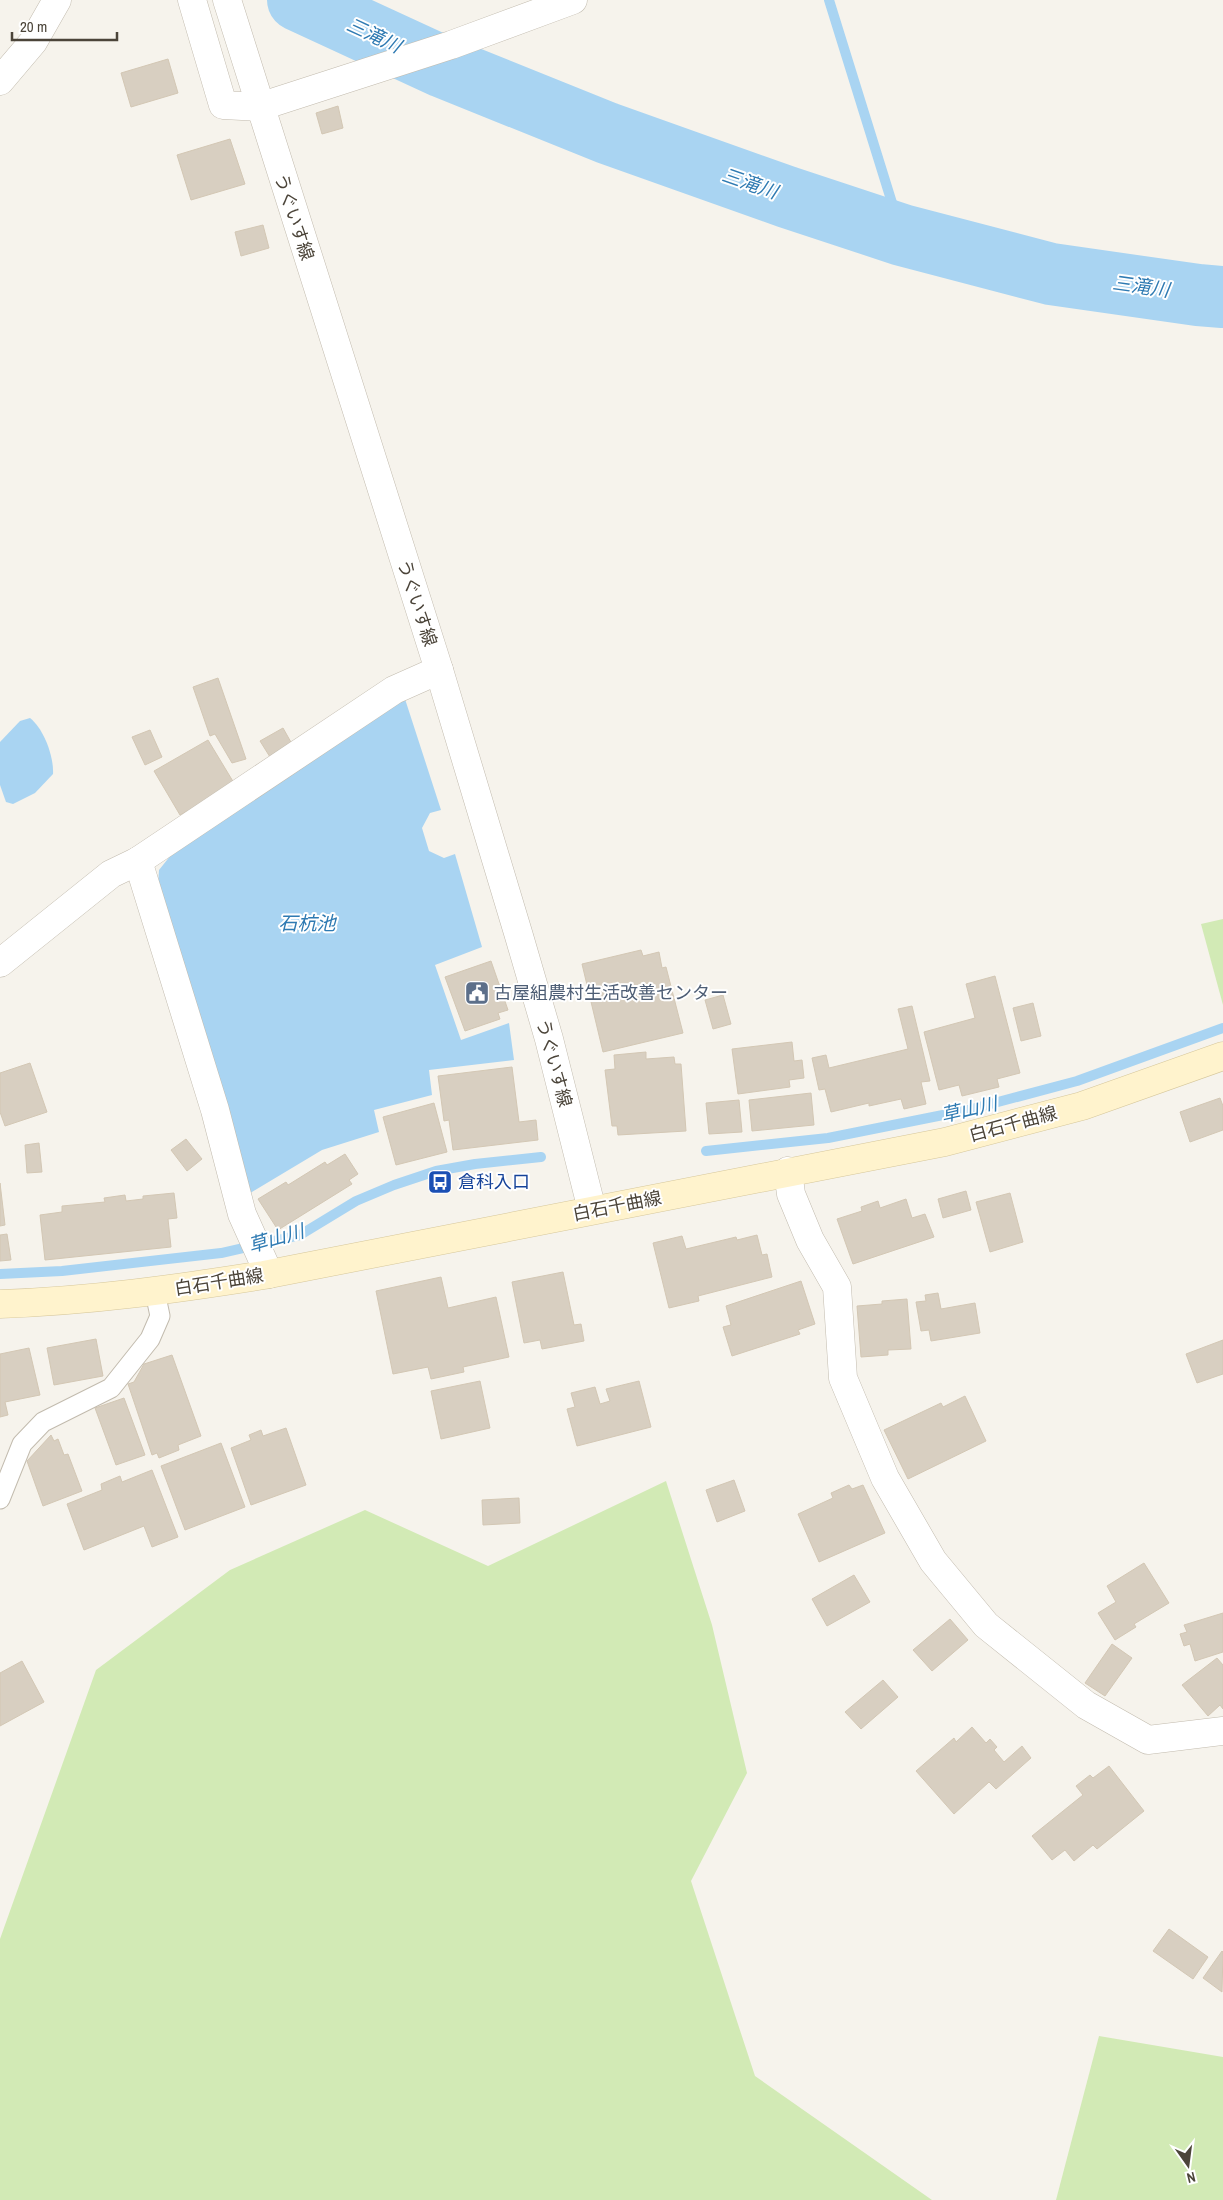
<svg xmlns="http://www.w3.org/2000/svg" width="1223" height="2200" viewBox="0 0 1223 2200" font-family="'Archivo Narrow','Noto Sans JP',sans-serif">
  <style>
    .green { fill: #d2eab5 }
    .water { fill: #a9d4f2 }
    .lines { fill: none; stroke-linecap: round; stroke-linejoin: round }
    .stream { stroke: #a9d4f2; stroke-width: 10 }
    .river { stroke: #a9d4f2; stroke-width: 62 }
    .building { fill: #d8cfc1; stroke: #d3c7b4 }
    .service-casing { stroke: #c2bbae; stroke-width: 21 }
    .minor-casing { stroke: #c2bbae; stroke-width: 29 }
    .tertiary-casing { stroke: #c2bbae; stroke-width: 29 }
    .secondary-casing { stroke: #d6c79b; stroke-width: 29 }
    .service { stroke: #fff; stroke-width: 19 }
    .minor { stroke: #fff; stroke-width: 28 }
    .tertiary { stroke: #fff; stroke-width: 28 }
    .secondary { stroke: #fff3cd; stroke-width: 28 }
    .labels { text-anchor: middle; stroke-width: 4; stroke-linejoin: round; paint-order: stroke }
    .street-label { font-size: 18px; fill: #4b4439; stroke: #fff }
    .service-label { font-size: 18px; fill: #4e5e75; stroke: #fff; text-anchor: start }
    .transit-label { font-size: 18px; fill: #164399; stroke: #fff; text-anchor: start }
    .water-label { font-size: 19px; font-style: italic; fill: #2e7ab2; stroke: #fff }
  </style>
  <rect width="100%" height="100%" fill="#f6f3ec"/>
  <!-- green -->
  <g class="green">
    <polygon points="1223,919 1223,1005 1201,924"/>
    <polygon points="666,1481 712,1625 747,1773 691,1881 755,2076 932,2200 0,2200 0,1939 96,1670 230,1570 365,1510 488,1566"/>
    <polygon points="1099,2036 1223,2057 1223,2200 1056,2200"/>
  </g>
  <!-- water -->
  <g class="water">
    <polygon points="405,699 441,810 430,813 422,828 429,851 444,858 455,854 482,947 435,965 461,1040 509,1023 514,1060 429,1070 432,1095 374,1110 379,1132 322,1150 247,1195 158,885 159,870 171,855"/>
    <path d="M30,718C44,729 54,757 53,774L35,793L13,804L6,802L0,785V742L20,721Z"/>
  </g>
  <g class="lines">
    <!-- stream -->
    <g class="stream">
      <polyline points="829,0 902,235"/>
      <polyline points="706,1151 828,1138 968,1110 1077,1081 1223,1028"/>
      <polyline points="0,1274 62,1271 221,1253 300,1235 356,1201 394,1185 436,1171 475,1164 541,1157"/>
    </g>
    <!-- river -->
    <polyline class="river" points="298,0 443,67 607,133 787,197 902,235 1051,274 1198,295 1223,297"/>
  </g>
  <!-- building -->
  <g class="building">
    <polygon points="168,59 178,93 131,107 121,73"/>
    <polygon points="338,106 343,128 322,134 316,113"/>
    <polygon points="230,139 245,184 191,200 177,155"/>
    <polygon points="263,225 269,248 241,256 235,232"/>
    <polygon points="218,678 246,759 232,763 215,734 210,736 193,687"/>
    <polygon points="283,728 292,744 270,757 260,741"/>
    <polygon points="150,730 162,757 145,765 132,737"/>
    <polygon points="208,740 234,783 200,803 202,806 189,814 187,811 180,815 154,771"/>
    <polygon points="641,950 643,956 659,952 662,968 666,967 683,1033 603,1052 582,964"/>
    <polygon points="491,961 508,1010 498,1013 500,1019 465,1031 445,977"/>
    <polygon points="995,976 1020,1073 997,1079 999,1087 962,1096 959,1085 939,1090 924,1032 975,1018 966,984"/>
    <polygon points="723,995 731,1024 713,1029 705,1000"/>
    <polygon points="1033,1003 1041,1036 1021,1041 1013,1008"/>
    <polygon points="912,1006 930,1081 921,1082 926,1104 904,1109 901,1099 869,1106 869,1103 831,1112 825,1089 819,1090 812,1058 826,1055 829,1068 908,1049 898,1009"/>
    <polygon points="792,1042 794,1061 802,1060 804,1078 789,1080 790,1087 738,1094 732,1049"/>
    <polygon points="646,1052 646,1059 674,1057 675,1064 681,1064 686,1131 618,1135 617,1126 612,1126 605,1070 615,1069 614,1055"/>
    <polygon points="30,1063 47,1112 5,1126 0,1112 0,1073"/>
    <polygon points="512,1067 519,1122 536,1120 538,1140 453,1150 449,1120 444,1121 438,1076"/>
    <polygon points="811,1093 814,1125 752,1131 749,1100"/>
    <polygon points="1220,1098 1223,1106 1223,1130 1190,1142 1180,1112"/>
    <polygon points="739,1100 742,1132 709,1134 706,1103"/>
    <polygon points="434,1103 447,1152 396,1165 383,1117"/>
    <polygon points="186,1139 202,1159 187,1171 171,1150"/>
    <polygon points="39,1143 42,1172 27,1173 25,1145"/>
    <polygon points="345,1154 358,1174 349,1180 352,1184 278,1230 258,1199 286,1182 288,1185 325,1162 327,1165"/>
    <polygon points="0,1183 5,1225 0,1226"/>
    <polygon points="966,1191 971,1210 943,1218 938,1199"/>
    <polygon points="174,1193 177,1218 168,1219 171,1247 45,1260 40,1215 62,1212 62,1206 105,1202 104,1198 125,1195 126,1201 143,1199 143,1196"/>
    <polygon points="1010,1193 1023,1242 990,1252 976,1202"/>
    <polygon points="906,1199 912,1218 925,1214 934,1237 853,1264 837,1219 862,1211 861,1207 878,1201 880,1208"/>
    <polygon points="7,1234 11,1260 0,1261 0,1235"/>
    <polygon points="757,1235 762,1255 767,1254 772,1277 698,1296 699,1301 669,1308 653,1243 682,1236 686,1249 736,1237 737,1240"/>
    <polygon points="563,1272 574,1325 581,1324 584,1341 542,1349 540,1340 524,1343 512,1282"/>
    <polygon points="441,1277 448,1308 496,1297 509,1357 463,1367 464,1372 431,1379 428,1367 393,1374 376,1291"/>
    <polygon points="801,1281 815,1324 798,1330 800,1334 732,1356 723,1327 731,1325 726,1306"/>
    <polygon points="938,1293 941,1309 975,1303 980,1333 931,1341 929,1330 921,1331 916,1302 926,1301 925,1295"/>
    <polygon points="907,1299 911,1349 888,1350 888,1355 861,1357 857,1306 882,1304 882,1301"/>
    <polygon points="96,1339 103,1376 54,1385 47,1348"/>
    <polygon points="1223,1340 1223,1374 1197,1383 1186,1354"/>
    <polygon points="29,1348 40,1395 5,1402 8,1415 0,1417 0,1354"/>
    <polygon points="172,1355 201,1436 178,1445 179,1450 159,1458 157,1453 152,1455 128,1384 134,1382 144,1364"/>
    <polygon points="480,1381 490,1428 441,1439 431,1391"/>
    <polygon points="639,1381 651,1427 577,1446 567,1409 575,1407 571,1393 595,1387 600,1404 610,1401 606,1389"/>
    <polygon points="965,1396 986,1441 908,1479 884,1430 941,1403 943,1407"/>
    <polygon points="124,1398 145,1455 116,1465 95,1408"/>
    <polygon points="286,1428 306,1485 251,1505 231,1448 251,1440 249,1435 261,1430 263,1436"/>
    <polygon points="51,1435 54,1441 58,1439 64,1455 68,1454 82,1491 43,1506 27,1461"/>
    <polygon points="221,1443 245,1507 185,1530 161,1466"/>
    <polygon points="152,1470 178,1537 152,1547 144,1526 84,1550 67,1504 102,1490 101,1484 120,1476 122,1482"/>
    <polygon points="734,1480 745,1511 717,1522 706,1490"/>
    <polygon points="849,1485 852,1489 863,1485 885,1533 819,1562 798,1514 833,1498 831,1493"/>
    <polygon points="519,1498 520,1523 483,1525 482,1500"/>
    <polygon points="1144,1563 1169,1603 1134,1624 1136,1627 1115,1640 1098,1613 1116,1602 1107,1586"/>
    <polygon points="854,1575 870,1602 827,1626 812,1599"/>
    <polygon points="1223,1613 1223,1652 1195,1661 1190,1644 1184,1646 1180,1634 1187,1632 1184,1625"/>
    <polygon points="950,1619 968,1640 932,1671 913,1650"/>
    <polygon points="1112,1644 1132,1658 1105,1696 1085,1683"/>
    <polygon points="1217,1658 1223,1665 1223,1709 1220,1705 1208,1716 1182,1685"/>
    <polygon points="22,1661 44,1702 0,1726 0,1673"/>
    <polygon points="883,1680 898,1697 861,1729 845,1712"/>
    <polygon points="972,1727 986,1743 990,1739 997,1747 994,1750 1004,1762 1022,1746 1031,1758 996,1789 989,1782 954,1814 916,1771 954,1738 956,1742"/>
    <polygon points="1109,1766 1144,1811 1097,1849 1093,1845 1074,1861 1065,1850 1052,1860 1032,1836 1083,1795 1076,1786 1090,1775 1093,1778"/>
    <polygon points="1169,1929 1208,1957 1193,1979 1153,1951"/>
    <polygon points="1222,1951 1223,1952 1222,1992 1203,1978"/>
  </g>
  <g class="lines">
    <defs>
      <polyline id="service" points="0,1499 22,1444 43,1422 111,1388 150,1339 160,1316 155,1292"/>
      <g id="minor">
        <polyline points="192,0 223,105 259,107 451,45 573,0"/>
        <polyline points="0,81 33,42 57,0"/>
        <polyline points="138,861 215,1110 242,1214 269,1274"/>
        <polyline points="0,963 111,874 138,861 394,690 439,670"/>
        <polyline points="788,1171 791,1194 810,1240 837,1287 843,1378 885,1478 933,1561 986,1625 1086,1705 1148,1740 1223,1731"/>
      </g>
      <polyline id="tertiary" points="227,0 439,670 519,936 549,1039 592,1210"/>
      <path id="secondary" d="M0,1304C89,1301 176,1289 264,1275L945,1142L1082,1106L1223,1056"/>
    </defs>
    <!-- service casing -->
    <use href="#service" class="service-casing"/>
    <!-- minor casing -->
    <use href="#minor" class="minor-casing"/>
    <!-- tertiary casing -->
    <use href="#tertiary" class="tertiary-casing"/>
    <!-- secondary casing -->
    <use href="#secondary" class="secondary-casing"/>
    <!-- service -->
    <use href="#service" class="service"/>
    <!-- minor -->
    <use href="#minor" class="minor"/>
    <!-- tertiary -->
    <use href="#tertiary" class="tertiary"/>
    <!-- secondary -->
    <use href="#secondary" class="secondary"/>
  </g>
  <!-- icons -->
  <defs>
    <symbol id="civic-square" viewBox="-11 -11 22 22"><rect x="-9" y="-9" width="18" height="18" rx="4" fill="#5c6f8a" stroke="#fff"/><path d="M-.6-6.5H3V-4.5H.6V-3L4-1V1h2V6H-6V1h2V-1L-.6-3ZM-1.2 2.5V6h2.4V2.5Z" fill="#fff"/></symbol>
    <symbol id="bus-square" viewBox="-11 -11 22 22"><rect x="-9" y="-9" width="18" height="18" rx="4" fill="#1a4fb4" stroke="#fff"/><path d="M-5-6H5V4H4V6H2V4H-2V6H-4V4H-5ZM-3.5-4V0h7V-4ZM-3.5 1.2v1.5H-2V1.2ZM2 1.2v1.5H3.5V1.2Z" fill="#fff"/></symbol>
  </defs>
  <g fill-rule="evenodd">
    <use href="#civic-square" x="463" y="979" width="28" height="28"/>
    <use href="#bus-square" x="426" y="1168" width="28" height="28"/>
  </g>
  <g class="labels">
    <!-- street labels -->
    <g class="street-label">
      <text transform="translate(294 217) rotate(72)" y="6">うぐいす線</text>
      <text transform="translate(417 603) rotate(72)" y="6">うぐいす線</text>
      <text transform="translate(554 1063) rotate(75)" y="6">うぐいす線</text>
      <text transform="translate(1013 1124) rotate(-15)" y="6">白石千曲線</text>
      <text transform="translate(617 1206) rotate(-11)" y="6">白石千曲線</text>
      <text transform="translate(219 1282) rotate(-9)" y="6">白石千曲線</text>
    </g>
    <!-- service labels -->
    <g class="service-label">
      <text x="494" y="999">古屋組農村生活改善センター</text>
    </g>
    <!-- transit labels -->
    <g class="transit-label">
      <text x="458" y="1188">倉科入口</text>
    </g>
    <!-- water labels -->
    <g class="water-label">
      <text transform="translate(374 35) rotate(25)" y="7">三滝川</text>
      <text transform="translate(750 183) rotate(19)" y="7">三滝川</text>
      <text transform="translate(1141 286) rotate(8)" y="7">三滝川</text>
      <text x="307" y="930">石杭池</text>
      <text transform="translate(969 1109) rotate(-13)" y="7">草山川</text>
      <text transform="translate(276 1238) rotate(-16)" y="7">草山川</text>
    </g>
  </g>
  <!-- north arrow -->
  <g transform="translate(1188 2165) rotate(166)" stroke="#ffffff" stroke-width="4" paint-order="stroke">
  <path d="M0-4L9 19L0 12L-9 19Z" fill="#4b4439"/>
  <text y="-8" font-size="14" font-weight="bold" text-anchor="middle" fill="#4b4439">N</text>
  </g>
  <!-- scale -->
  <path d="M12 32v8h105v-8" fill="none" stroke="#4b4439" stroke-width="2.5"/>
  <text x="20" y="32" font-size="15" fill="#4b4439" stroke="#ffffff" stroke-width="4" paint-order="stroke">20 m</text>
</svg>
